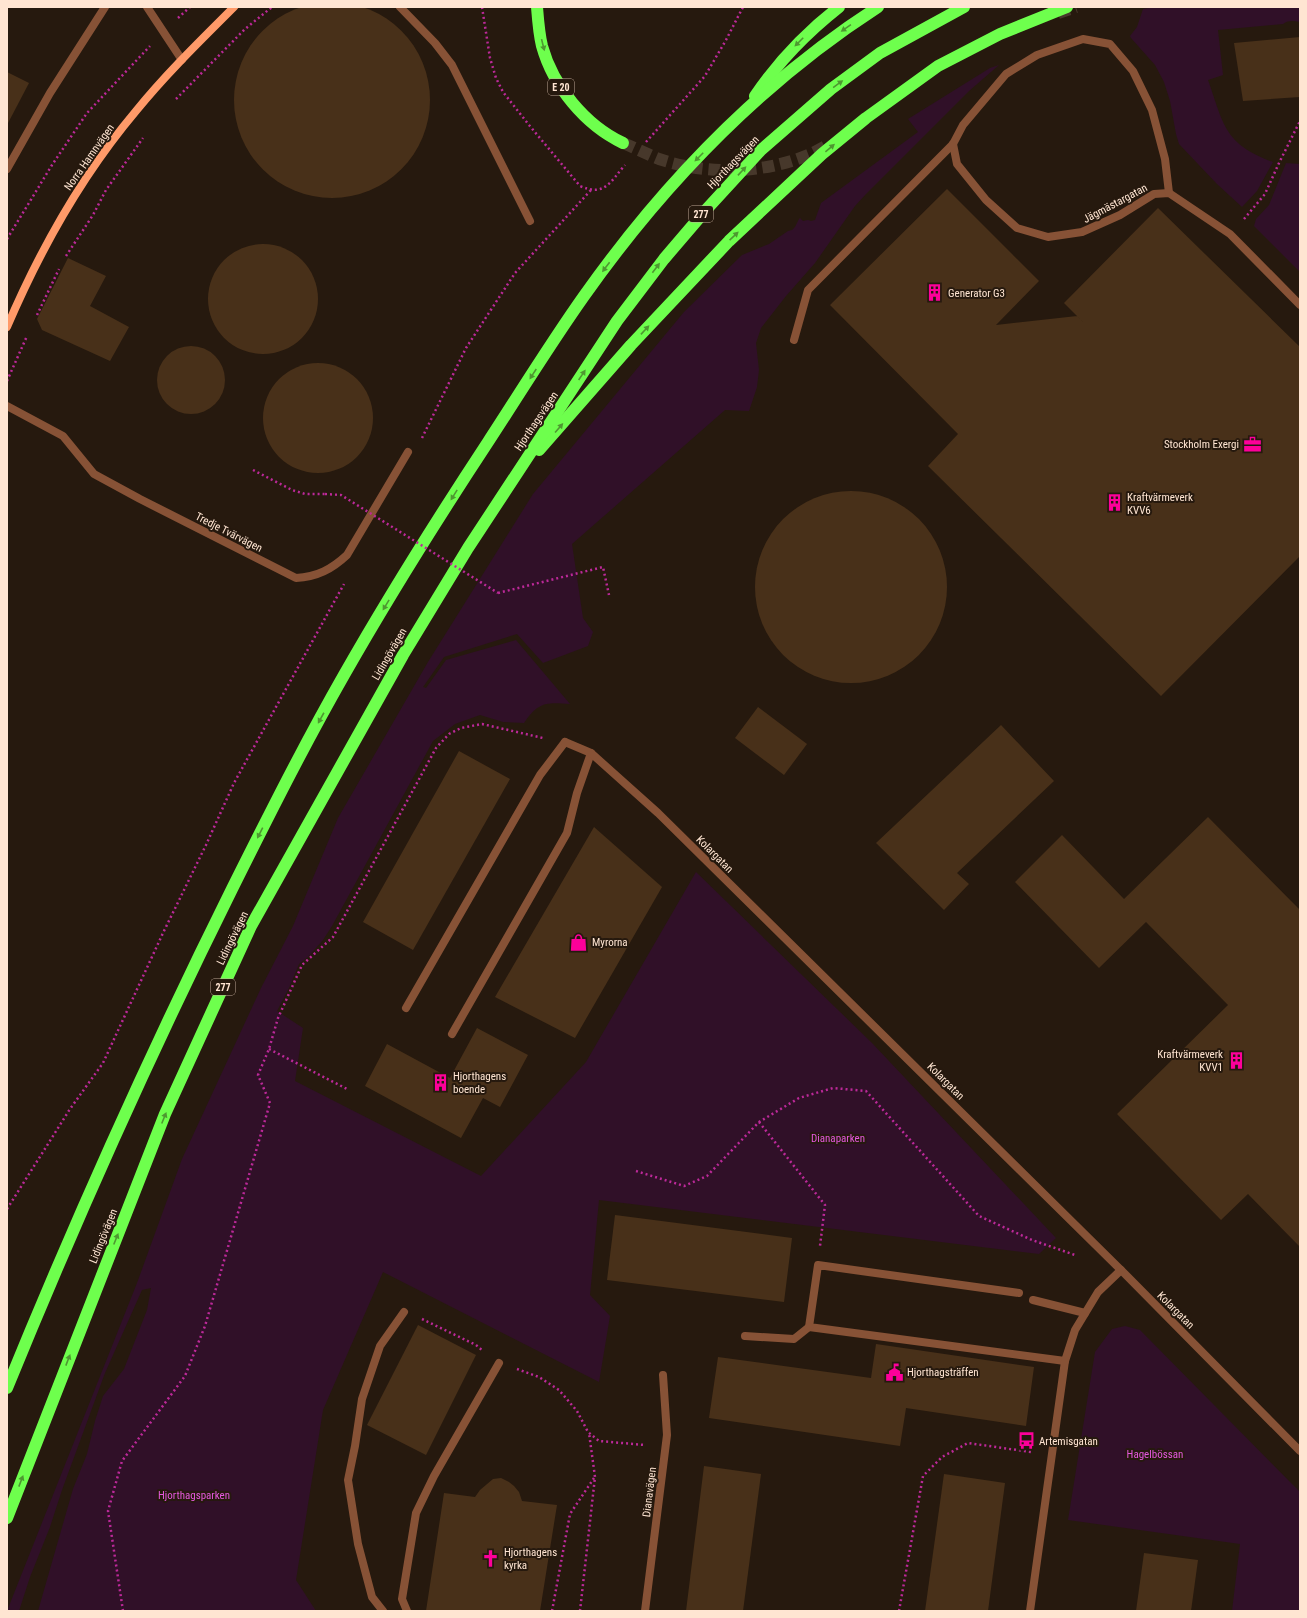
<svg xmlns="http://www.w3.org/2000/svg" width="1307" height="1618" viewBox="0 0 1307 1618" font-family="'Roboto Condensed',sans-serif">
  <style>
    .green { fill: #301028 }
    .building { fill: #483019 }
    .lines { fill: none; stroke-linecap: round; stroke-linejoin: round }
    .motorway-tunnel { stroke: #47382b; stroke-width: 12; stroke-dasharray: 12 6; stroke-linecap: butt }
    .path { stroke: #bc2999; stroke-width: 2.5; stroke-dasharray: 2 3; stroke-linecap: butt }
    .service { stroke: #875236; stroke-width: 8 }
    .minor { stroke: #875236; stroke-width: 8 }
    .secondary { stroke: #ff9a69; stroke-width: 8 }
    .motorway { stroke: #6eff4d; stroke-width: 12 }
    .path-bridge { stroke: #bc2999; stroke-width: 2.5; stroke-dasharray: 2 3; stroke-linecap: butt }
    .oneway { fill: #4e9831 }
    .labels { text-anchor: middle; stroke-width: 4; stroke-linejoin: round; paint-order: stroke }
    .shield { fill: #26190e; stroke: #bea897; stroke-width: 1 }
    .shield-label { font-size: 10px; font-weight: bold; fill: #ffe5d2 }
    .street-label { font-size: 11px; fill: #ffe5d2; stroke: #26190e }
    .poi-label { font-size: 11px; fill: #ffe5d2; stroke: #26190e; text-anchor: start }
    .park-label { font-size: 11px; fill: #e558de; stroke: #26190e }
  </style>
  <rect width="100%" height="100%" fill="#26190e"/>
  <!-- green -->
  <g class="green">
    <path d="M1155,7H1300V22C1293,21 1289,20 1283,24L1218,30L1223,75L1208,80C1224,125 1224,144 1273,162L1257,191L1242,207L1217,184L1179,144L1176,134L1170,101L1164,82L1155,65L1131,38L1130,36L1137,27L1143,9Z"/>
    <path d="M999,65L969,91L866,194L855,206L815,263L786,296L761,328L756,343L759,370L757,387L749,411L725,410L572,544L583,618L593,632L588,646L543,663L517,634L444,657L423,687L426,688L446,660L516,640L570,704C546,702 538,702 524,723L503,722L480,715L455,724L433,741L332,926L323,940L308,957L299,964L289,988L277,1011L303,1028L295,1081L481,1176L586,1062L696,872L872,1043L1056,1238L1039,1254L599,1200L590,1295L610,1316L599,1382L383,1272L323,1410L296,1580L316,1611H38L73,1489L87,1454L95,1421L103,1396L124,1369L147,1310L151,1288L142,1290L105,1373L62,1490L50,1527L30,1577L19,1611H7L137,1283L182,1159L261,988L293,926L338,818L428,662L533,494L684,312L742,255L769,244L788,231L792,230L795,227L799,219L800,218L803,221L808,220L811,221L815,220L821,203L918,132L908,119L990,68Z"/>
    <polygon points="1286,163 1300,164 1300,272 1254,226 1256,219 1269,205"/>
    <polygon points="1125,1326 1140,1330 1300,1492 1300,1611 1232,1611 1240,1544 1068,1520 1095,1352 1112,1329"/>
  </g>
  <!-- building -->
  <g class="building">
    <circle cx="332" cy="100" r="98"/>
    <polygon points="1300,37 1300,97 1243,101 1234,43"/>
    <polygon points="7,72 29,83 7,125"/>
    <polygon points="947,189 1039,281 996,325 1077,316 1083,322 1064,303 1158,208 1300,347 1300,556 1161,696 928,466 958,434 830,305"/>
    <circle cx="263" cy="299" r="55"/>
    <polygon points="68,258 106,276 90,306 129,327 110,361 42,330 37,319"/>
    <circle cx="191" cy="380" r="34"/>
    <circle cx="318" cy="418" r="55"/>
    <circle cx="851" cy="587" r="96"/>
    <polygon points="758,707 807,744 784,775 735,738"/>
    <polygon points="1001,725 1054,781 957,873 969,884 944,910 876,843"/>
    <polygon points="459,751 510,779 413,950 363,922"/>
    <polygon points="1208,817 1300,910 1300,1247 1248,1194 1221,1220 1117,1114 1228,1005 1146,922 1099,968 1015,882 1062,835 1124,899"/>
    <polygon points="594,827 662,887 575,1038 495,997"/>
    <polygon points="477,1028 528,1055 500,1107 483,1098 461,1138 365,1086 387,1044 450,1078"/>
    <polygon points="615,1215 792,1238 784,1302 607,1280"/>
    <polygon points="418,1325 476,1355 426,1455 367,1425"/>
    <polygon points="876,1344 1034,1367 1026,1426 906,1408 900,1446 709,1418 718,1357 871,1378"/>
    <polygon points="704,1466 761,1474 743,1611 686,1611"/>
    <polygon points="944,1474 1005,1483 988,1611 925,1611"/>
    <polygon points="501,1478 509,1482 514,1486 519,1492 522,1501 557,1505 540,1611 426,1611 444,1493 475,1497 480,1490 493,1479"/>
    <polygon points="1144,1553 1198,1560 1191,1611 1136,1611"/>
  </g>
  <g class="lines">
    <!-- motorway-tunnel -->
    <g class="motorway-tunnel">
      <polyline points="1058,13 1076,7"/>
      <path d="M623,143C635,148 647,154 659,159C706,175 763,174 808,155C816,152 823,147 830,144"/>
    </g>
    <!-- path -->
    <g class="path">
      <path d="M482,7L490,58L496,78L503,92L529,125L580,186C605,197 610,182 625,165"/>
      <polyline points="178,18 190,7"/>
      <polyline points="176,99 245,29 272,7"/>
      <polyline points="646,142 705,76 726,40 743,7"/>
      <polyline points="1244,219 1265,194 1279,163 1300,121"/>
      <polyline points="7,239 52,165 87,113 150,46"/>
      <polyline points="66,256 93,215 106,190 143,138"/>
      <polyline points="37,315 59,269"/>
      <polyline points="7,381 27,336"/>
      <polyline points="422,438 466,348 515,273 591,190"/>
      <polyline points="253,470 292,490 305,494 325,494"/>
      <polyline points="498,593 603,567 609,595"/>
      <polyline points="269,1049 347,1089"/>
      <polyline points="759,1122 825,1205 820,1246"/>
      <polyline points="636,1171 684,1186 707,1176 759,1122 799,1098 833,1088 866,1091 979,1216 1032,1240 1075,1255"/>
      <polyline points="7,1209 70,1109 103,1063 163,933 206,845 234,783 344,584"/>
      <polyline points="422,1319 476,1345 483,1351"/>
      <polyline points="517,1369 539,1377 559,1390 577,1411 588,1432 599,1441 645,1445"/>
      <polyline points="123,1611 108,1511 122,1461 185,1376 205,1326 270,1103 258,1075 269,1049 278,1018 302,965 333,937 436,748 449,734 461,728 482,724 543,738"/>
      <polyline points="552,1611 570,1514 594,1478"/>
      <polyline points="580,1611 595,1477 589,1433"/>
      <polyline points="899,1611 923,1476 942,1457 968,1443 1031,1452"/>
    </g>
    <!-- service -->
    <g class="service">
      <polyline points="147,7 182,60"/>
      <polyline points="400,7 435,43 452,65 530,221"/>
      <polyline points="953,144 957,164 986,200 1017,228 1048,237 1082,232 1120,215 1154,194 1169,193 1230,234 1300,305"/>
      <polyline points="7,169 50,93 105,7"/>
      <polyline points="794,340 808,290 953,144 963,125 1006,74 1037,55 1083,39 1110,44 1133,71 1152,110 1165,159 1169,193"/>
      <polyline points="406,1008 540,775 565,742"/>
      <polyline points="452,1034 567,833 577,793 591,753"/>
      <polyline points="1019,1293 818,1265 809,1327 1065,1361"/>
      <polyline points="1033,1300 1085,1313"/>
      <polyline points="745,1336 794,1339 809,1327"/>
      <polyline points="383,1611 372,1597 358,1544 348,1480 355,1446 362,1399 380,1346 404,1312"/>
      <polyline points="407,1611 402,1599 416,1513 434,1476 499,1363"/>
    </g>
    <!-- minor -->
    <g class="minor">
      <path d="M7,406L63,436L94,474L140,499L296,578C317,577 332,569 347,555L408,452"/>
      <polyline points="565,742 591,753 658,813 1121,1270 1300,1451"/>
      <polyline points="645,1611 667,1435 663,1375"/>
      <polyline points="1030,1611 1065,1361 1075,1330 1098,1292 1121,1270"/>
    </g>
    <!-- secondary -->
    <path class="secondary" d="M7,327C40,250 82,175 136,111C166,74 201,40 234,7"/>
    <!-- motorway -->
    <g class="motorway">
      <path d="M537,7C538,20 539,34 542,46C553,86 585,125 623,143"/>
      <path d="M755,96C778,62 806,33 839,7"/>
      <polyline points="539,450 631,345 729,241 822,154 866,118 938,66 1000,34 1067,7"/>
      <path d="M7,1388C76,1219 151,1052 232,889C268,817 304,745 344,675C389,596 438,518 488,442C520,393 550,344 584,296C664,183 762,82 878,7"/>
      <polyline points="7,1518 165,1114 251,926 403,655 468,548 617,321 664,259 705,211 761,150 831,89 880,53 964,7"/>
    </g>
    <!-- path-bridge -->
    <polyline class="path-bridge" points="325,494 341,495 498,593"/>
  </g>
  <!-- one-way arrows -->
  <defs><path id="oneway-solid" d="M-6-.8H1V-3.2L6.5 0L1 3.2V.8H-6Z"/></defs>
  <g class="oneway">
    <use href="#oneway-solid" transform="translate(846 28) rotate(145)"/>
    <use href="#oneway-solid" transform="translate(799 42) rotate(135)"/>
    <use href="#oneway-solid" transform="translate(543 45) rotate(76)"/>
    <use href="#oneway-solid" transform="translate(838 84) rotate(-36)"/>
    <use href="#oneway-solid" transform="translate(830 148) rotate(-40)"/>
    <use href="#oneway-solid" transform="translate(699 157) rotate(135)"/>
    <use href="#oneway-solid" transform="translate(742 171) rotate(-47)"/>
    <use href="#oneway-solid" transform="translate(734 236) rotate(-43)"/>
    <use href="#oneway-solid" transform="translate(606 267) rotate(127)"/>
    <use href="#oneway-solid" transform="translate(656 268) rotate(-53)"/>
    <use href="#oneway-solid" transform="translate(645 330) rotate(-47)"/>
    <use href="#oneway-solid" transform="translate(533 374) rotate(123)"/>
    <use href="#oneway-solid" transform="translate(582 375) rotate(-56)"/>
    <use href="#oneway-solid" transform="translate(559 428) rotate(-49)"/>
    <use href="#oneway-solid" transform="translate(454 495) rotate(122)"/>
    <use href="#oneway-solid" transform="translate(386 605) rotate(121)"/>
    <use href="#oneway-solid" transform="translate(321 718) rotate(119)"/>
    <use href="#oneway-solid" transform="translate(260 833) rotate(117)"/>
    <use href="#oneway-solid" transform="translate(164 1118) rotate(-68)"/>
    <use href="#oneway-solid" transform="translate(116 1239) rotate(-68)"/>
    <use href="#oneway-solid" transform="translate(68 1360) rotate(-69)"/>
    <use href="#oneway-solid" transform="translate(21 1481) rotate(-69)"/>
  </g>
  <!-- icons -->
  <defs>
    <symbol id="building-bare" viewBox="-9 -9 18 18"><path d="M-4-6H4V6H1V3H-1V6H-4ZM-2.5-4.3h1.7v1.8h-1.7ZM.8-4.3h1.7v1.8H.8ZM-2.5-1h1.7V.8h-1.7ZM.8-1h1.7V.8H.8Z" fill="#fd0099" stroke="#26190e" stroke-width="2.5" paint-order="stroke"/></symbol>
    <symbol id="office-bare" viewBox="-9 -9 18 18"><path d="M-6-3h4V-5.5h4V-3h4V5H-6ZM-1-4.5V-3h2v-1.5ZM-6 0V1H6V0Z" fill="#fd0099" stroke="#26190e" stroke-width="2.5" paint-order="stroke"/></symbol>
    <symbol id="shop-bare" viewBox="-9 -9 18 18"><path d="M-5-2.5h2.3a2.7 3.5 0 0 1 5.4 0H5L5.5 6h-11ZM-1.5-2.5h3a1.5 2.3 0 0 0-3 0Z" fill="#fd0099" stroke="#26190e" stroke-width="2.5" paint-order="stroke"/></symbol>
    <symbol id="civic-bare" viewBox="-9 -9 18 18"><path d="M-.6-6.5H3V-4.5H.6V-3L4-1V1h2V6H-6V1h2V-1L-.6-3ZM-1.2 2.5V6h2.4V2.5Z" fill="#fd0099" stroke="#26190e" stroke-width="2.5" paint-order="stroke"/></symbol>
    <symbol id="bus-bare" viewBox="-9 -9 18 18"><path d="M-5-6H5V4H4V6H2V4H-2V6H-4V4H-5ZM-3.5-4V0h7V-4ZM-3.5 1.2v1.5H-2V1.2ZM2 1.2v1.5H3.5V1.2Z" fill="#fd0099" stroke="#26190e" stroke-width="2.5" paint-order="stroke"/></symbol>
    <symbol id="church-bare" viewBox="-9 -9 18 18"><path d="M-1.2-6h2.4v3.5h3.3v2.4h-3.3V6h-2.4V-.1h-3.3v-2.4h3.3Z" fill="#fd0099" stroke="#26190e" stroke-width="2.5" paint-order="stroke"/></symbol>
  </defs>
  <g fill-rule="evenodd">
    <use href="#building-bare" x="922" y="280" width="25" height="25"/>
    <use href="#office-bare" x="1240" y="432" width="25" height="25"/>
    <use href="#building-bare" x="1102" y="490" width="25" height="25"/>
    <use href="#shop-bare" x="566" y="930" width="25" height="25"/>
    <use href="#building-bare" x="1224" y="1048" width="25" height="25"/>
    <use href="#building-bare" x="428" y="1070" width="25" height="25"/>
    <use href="#civic-bare" x="882" y="1360" width="25" height="25"/>
    <use href="#bus-bare" x="1014" y="1428" width="25" height="25"/>
    <use href="#church-bare" x="478" y="1546" width="25" height="25"/>
  </g>
  <g class="labels">
    <!-- shield labels -->
    <g class="shield">
      <rect x="548" y="79" width="26" height="16" rx="3"/>
      <rect x="689" y="206" width="24" height="16" rx="3"/>
      <rect x="211" y="979" width="24" height="16" rx="3"/>
    </g>
    <g class="shield-label">
      <text x="561" y="91">E 20</text>
      <text x="701" y="218">277</text>
      <text x="223" y="991">277</text>
    </g>
    <!-- street labels -->
    <g class="street-label">
      <text transform="translate(89 157) rotate(-55)" y="4">Norra Hamnvägen</text>
      <text transform="translate(733 162) rotate(-46)" y="4">Hjorthagsvägen</text>
      <text transform="translate(1115 203) rotate(-28)" y="4">Jägmästargatan</text>
      <text transform="translate(536 421) rotate(-56)" y="4">Hjorthagsvägen</text>
      <text transform="translate(229 532) rotate(27)" y="4">Tredje Tvärvägen</text>
      <text transform="translate(389 654) rotate(-60)" y="4">Lidingövägen</text>
      <text transform="translate(715 854) rotate(45)" y="4">Kolargatan</text>
      <text transform="translate(232 938) rotate(-64)" y="4">Lidingövägen</text>
      <text transform="translate(946 1081) rotate(45)" y="4">Kolargatan</text>
      <text transform="translate(103 1236) rotate(-68)" y="4">Lidingövägen</text>
      <text transform="translate(1176 1310) rotate(45)" y="4">Kolargatan</text>
      <text transform="translate(649 1492) rotate(-83)" y="4">Dianavägen</text>
    </g>
    <!-- poi labels -->
    <g class="poi-label">
      <text x="948" y="297">Generator G3</text>
      <text x="1239" y="448" text-anchor="end">Stockholm Exergi</text>
      <text x="1127" y="501">Kraftvärmeverk<tspan x="1127" dy="13">KVV6</tspan></text>
      <text x="592" y="946">Myrorna</text>
      <text x="1223" y="1058" text-anchor="end">Kraftvärmeverk<tspan x="1223" dy="13">KVV1</tspan></text>
      <text x="453" y="1080">Hjorthagens<tspan x="453" dy="13">boende</tspan></text>
      <text x="907" y="1376">Hjorthagsträffen</text>
      <text x="1039" y="1445">Artemisgatan</text>
      <text x="504" y="1556">Hjorthagens<tspan x="504" dy="13">kyrka</tspan></text>
    </g>
    <!-- park labels -->
    <g class="park-label">
      <text x="838" y="1142">Dianaparken</text>
      <text x="1155" y="1458">Hagelbössan</text>
      <text x="194" y="1499">Hjorthagsparken</text>
    </g>
  </g>
  <!-- border -->
  <rect width="1307" height="1618" fill="none" stroke="#ffe5d2" stroke-width="16"/>
</svg>
